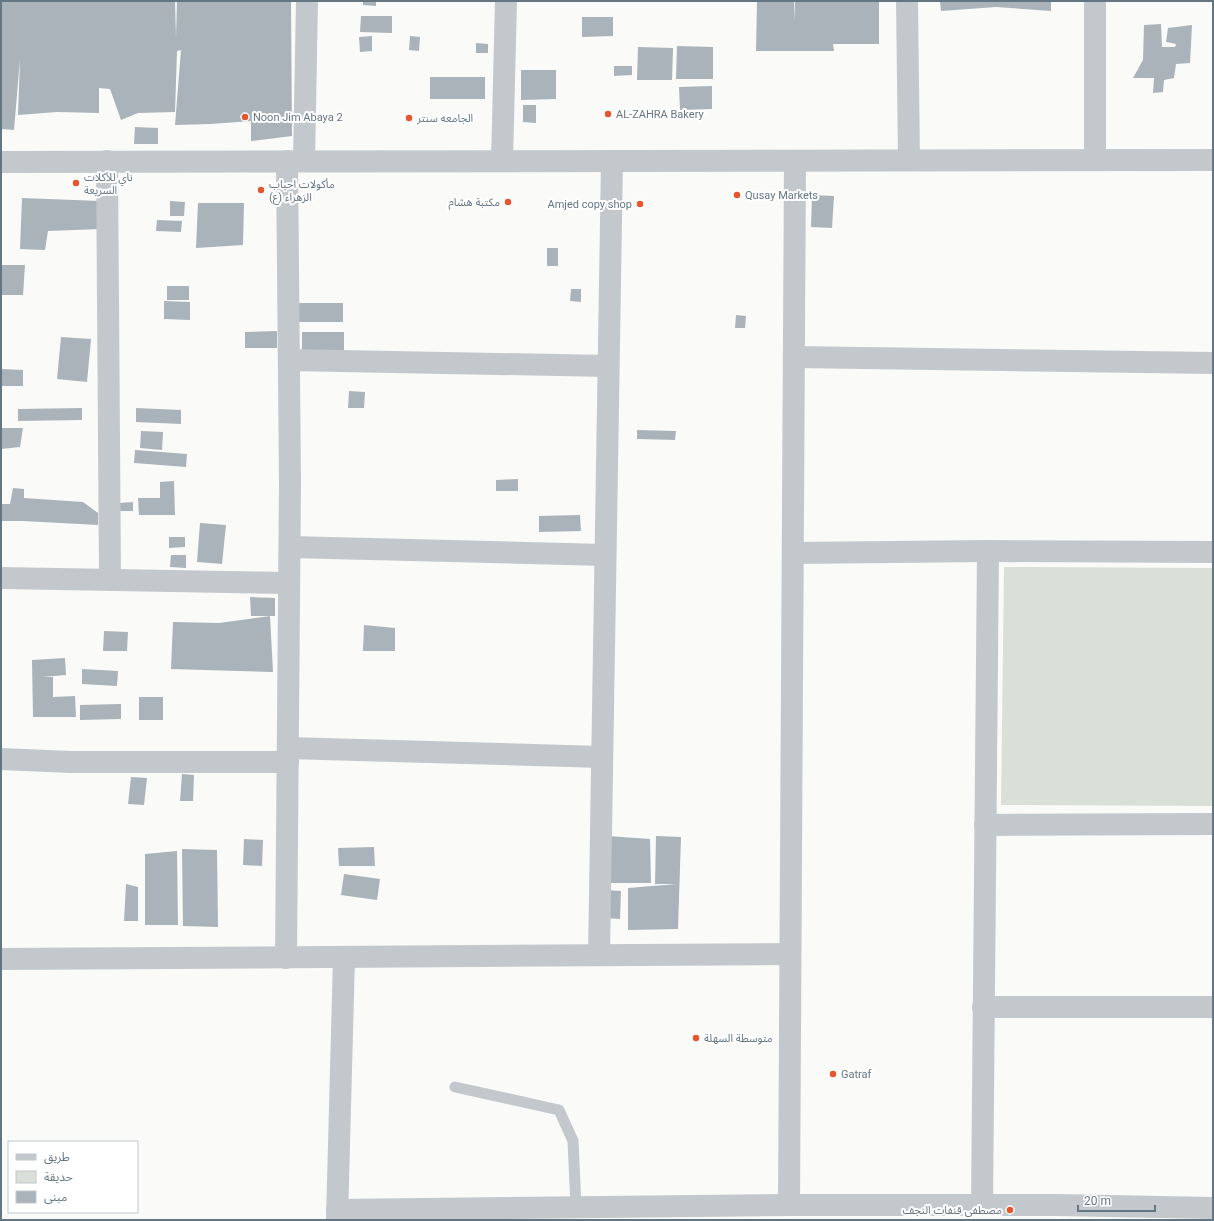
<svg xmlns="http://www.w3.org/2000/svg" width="1214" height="1221" viewBox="0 0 1214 1221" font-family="Roboto,'Noto Sans Arabic',sans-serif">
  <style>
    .green { fill: #dadfd7 }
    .building { fill: #aab3b9 }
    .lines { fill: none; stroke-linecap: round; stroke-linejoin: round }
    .service { stroke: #c3c8cc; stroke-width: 11 }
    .minor { stroke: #c3c8cc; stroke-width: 22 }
    .tertiary { stroke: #c3c8cc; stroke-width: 22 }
    .poi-dot { fill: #e4572e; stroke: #fff; stroke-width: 1.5 }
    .labels { text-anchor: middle; stroke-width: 4; stroke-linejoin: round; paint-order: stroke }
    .poi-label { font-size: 11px; fill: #657683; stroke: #fff; text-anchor: start }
  </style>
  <rect width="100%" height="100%" fill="#fafaf8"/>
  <!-- green -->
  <polygon class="green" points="1004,567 1213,568 1213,806 1001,805"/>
  <!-- building -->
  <g class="building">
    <polygon points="1,1 175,1 176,38 177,1 291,1 292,136 251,141 251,121 211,124 175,125 181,50 177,51 175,112 138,113 121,120 110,89 99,88 99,113 57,112 18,115 20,59 14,130 1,129"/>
    <polygon points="363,1 376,1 376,6 363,5"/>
    <polygon points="757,1 794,1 795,22 795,1 879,1 879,44 833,44 834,51 756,51"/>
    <polygon points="940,1 1051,1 1051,11 996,7 941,11"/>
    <polygon points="361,16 392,16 392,33 360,32"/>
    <polygon points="582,17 613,17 613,36 582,37"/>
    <polygon points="1161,24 1162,47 1175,47 1176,44 1166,42 1168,28 1192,25 1190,63 1176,64 1174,78 1164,80 1163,92 1153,93 1154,78 1133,78 1143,60 1144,25"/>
    <polygon points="372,36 372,51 360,52 359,37"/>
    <polygon points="410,36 420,37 419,51 409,50"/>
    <polygon points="476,43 488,44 488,53 476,53"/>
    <polygon points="677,46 713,47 713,79 676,79"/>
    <polygon points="638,47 673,48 672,80 637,80"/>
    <polygon points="614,66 632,66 632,75 614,76"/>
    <polygon points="521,70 556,70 556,99 521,100"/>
    <rect x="430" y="77" width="55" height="22"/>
    <polygon points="712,86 712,109 680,110 679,87"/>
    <polygon points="523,105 536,105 536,123 523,122"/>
    <polygon points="135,127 158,128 158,144 134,144"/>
    <polygon points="812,195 834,196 832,228 811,227"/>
    <polygon points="22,198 100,201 100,229 48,231 45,250 20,249"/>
    <polygon points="170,201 185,202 184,216 170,216"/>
    <polygon points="198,203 244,203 243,245 196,248"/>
    <polygon points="157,220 182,221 181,232 156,231"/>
    <rect x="547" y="248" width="11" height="18"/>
    <polygon points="1,265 25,265 23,295 1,295"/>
    <rect x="167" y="286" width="22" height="14"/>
    <polygon points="571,289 581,289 581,302 570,301"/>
    <polygon points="164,301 190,302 190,320 164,319"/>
    <rect x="298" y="303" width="45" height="19"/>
    <polygon points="736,315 746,316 745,328 735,328"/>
    <polygon points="277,331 277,348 245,348 245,332"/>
    <rect x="302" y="332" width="42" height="22"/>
    <polygon points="61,337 91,339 87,382 57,379"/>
    <polygon points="1,369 23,370 23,386 1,386"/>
    <polygon points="349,391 365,392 364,408 348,408"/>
    <polygon points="82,408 82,420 18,421 18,409"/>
    <polygon points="136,408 181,410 181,424 136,422"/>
    <polygon points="1,428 23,428 20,447 1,449"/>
    <polygon points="637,430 676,431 675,440 637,439"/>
    <polygon points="141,431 163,432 162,450 140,448"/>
    <polygon points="135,450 187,454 186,467 134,463"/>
    <polygon points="518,479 518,491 496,491 496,480"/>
    <polygon points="174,481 175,515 139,515 138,498 160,498 160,482"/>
    <polygon points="13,488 24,489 24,498 83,502 98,513 98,525 23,521 1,521 1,504 10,504"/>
    <polygon points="133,502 133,511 120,511 120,503"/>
    <polygon points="580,515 581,531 539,532 539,516"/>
    <polygon points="200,523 226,525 222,564 197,562"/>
    <polygon points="169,537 185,537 185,547 169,548"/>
    <polygon points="171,555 186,555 186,568 170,567"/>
    <polygon points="250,597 275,598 275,616 270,616 273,672 171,669 173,622 219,623 270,616 251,616"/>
    <polygon points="364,625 395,628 395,651 363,651"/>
    <polygon points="104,631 128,632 127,651 103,651"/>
    <polygon points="65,658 66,675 42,677 53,677 53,697 75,696 76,717 33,717 32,660"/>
    <polygon points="82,669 118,671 117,686 82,684"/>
    <rect x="139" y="697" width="24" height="23"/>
    <polygon points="121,704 121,719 80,720 80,705"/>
    <polygon points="182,774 194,775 193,801 180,801"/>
    <polygon points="131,777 147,778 144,805 128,804"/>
    <polygon points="607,836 650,839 651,883 608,883"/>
    <polygon points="656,836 681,837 678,929 628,930 628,888 677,884 655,884"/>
    <polygon points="244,839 263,840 262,866 243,865"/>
    <polygon points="374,847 375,866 339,866 338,848"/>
    <polygon points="182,849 217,850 218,927 183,926"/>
    <polygon points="177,851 178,925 145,925 145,854"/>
    <polygon points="344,874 380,879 377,900 341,895"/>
    <polygon points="126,884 138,887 138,921 124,921"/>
    <polygon points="606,890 621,891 620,919 605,918"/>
  </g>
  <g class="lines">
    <!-- service -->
    <polyline class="service" points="455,1087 559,1110 573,1141 576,1207"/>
    <!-- minor -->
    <g class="minor">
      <polyline points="907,1 909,160"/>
      <polyline points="1095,1 1095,160"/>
      <polyline points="107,161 110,580"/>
      <polyline points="304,161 307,1"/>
      <polyline points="502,161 506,1"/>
      <polyline points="794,357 1213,363"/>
      <polyline points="289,360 608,366"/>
      <polyline points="290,547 605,555"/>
      <polyline points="793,553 988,551 1213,552"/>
      <polyline points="1,578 289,583"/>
      <polyline points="288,748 602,757"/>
      <polyline points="1,759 71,762 288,762"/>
      <polyline points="985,825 1213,824"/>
      <polyline points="599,955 612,161"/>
      <polyline points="286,958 290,482 287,161"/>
      <polyline points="1,959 790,954"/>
      <polyline points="983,1007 1213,1007"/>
      <polyline points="789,1205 795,161"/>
      <polyline points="982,1205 988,551"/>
      <polyline points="337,1210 789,1205 1056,1205 1213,1208"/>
      <polyline points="337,1220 344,957"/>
    </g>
    <!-- tertiary -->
    <polyline class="tertiary" points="1,162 1213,160"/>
  </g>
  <!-- markers -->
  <g class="poi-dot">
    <circle cx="608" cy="114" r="4"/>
    <circle cx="245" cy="117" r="4"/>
    <circle cx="409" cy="118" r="4"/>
    <circle cx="76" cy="183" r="4"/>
    <circle cx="261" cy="190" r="4"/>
    <circle cx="737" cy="195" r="4"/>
    <circle cx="508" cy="202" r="4"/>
    <circle cx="640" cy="204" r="4"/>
    <circle cx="696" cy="1038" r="4"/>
    <circle cx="833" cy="1074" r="4"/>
    <circle cx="1010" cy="1210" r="4"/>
  </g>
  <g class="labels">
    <!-- poi labels -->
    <g class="poi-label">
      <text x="616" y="118">AL-ZAHRA Bakery</text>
      <text x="253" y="121">Noon Jim Abaya 2</text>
      <text x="417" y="122">الجامعه سنتر</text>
      <text x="84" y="181">ناي للأكلات<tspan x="84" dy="13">السريعة</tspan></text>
      <text x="269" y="188">مأكولات احباب<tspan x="269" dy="13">الزهراء (ع)</tspan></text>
      <text x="745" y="199">Qusay Markets</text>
      <text x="500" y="206" text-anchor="end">مكتبة هشام</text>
      <text x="632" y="208" text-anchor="end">Amjed copy shop</text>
      <text x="704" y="1042">متوسطة السهلة</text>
      <text x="841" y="1078">Gatraf</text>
      <text x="1002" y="1214" text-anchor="end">مصطفى قنفات النجف</text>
    </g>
  </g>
  <!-- border -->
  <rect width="1214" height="1221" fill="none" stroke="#657683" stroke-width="4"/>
  <!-- legend -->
  <rect x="8" y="1141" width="130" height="72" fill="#ffffff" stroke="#c1c8cd"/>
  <rect x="16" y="1154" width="20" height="6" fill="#c3c8cc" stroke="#c1c8cd"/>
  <text x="44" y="1161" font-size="12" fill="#657683">طريق</text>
  <rect x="16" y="1171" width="20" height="12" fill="#dadfd7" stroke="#c1c8cd"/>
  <text x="44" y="1181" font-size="12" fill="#657683">حديقة</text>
  <rect x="16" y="1191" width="20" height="12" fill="#aab3b9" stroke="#c1c8cd"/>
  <text x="44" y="1201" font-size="12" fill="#657683">مبنى</text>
  <!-- scale -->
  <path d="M1078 1205v6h77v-6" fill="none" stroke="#657683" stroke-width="2"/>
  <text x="1084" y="1205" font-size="12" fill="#657683" stroke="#ffffff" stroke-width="3" paint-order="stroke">20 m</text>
</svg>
